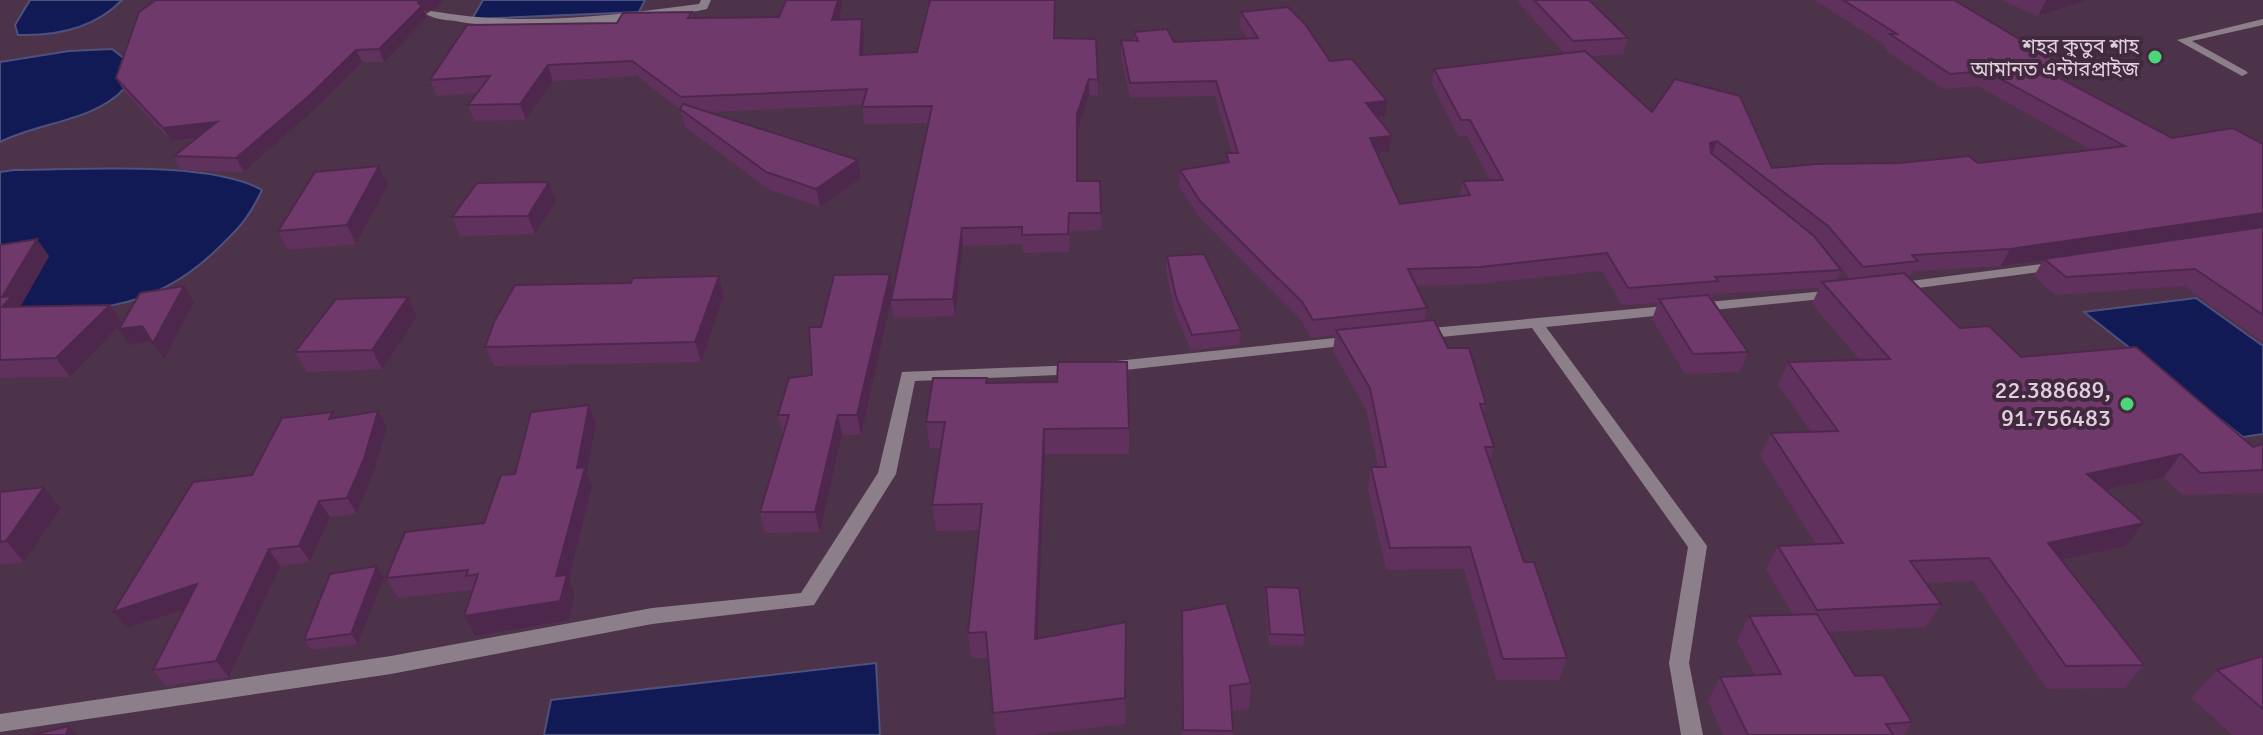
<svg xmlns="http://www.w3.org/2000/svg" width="2263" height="735" viewBox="0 0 2263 735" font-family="Signika,'Noto Sans Bengali',sans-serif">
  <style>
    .water { fill: #111a54; stroke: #4f517d; stroke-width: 2 }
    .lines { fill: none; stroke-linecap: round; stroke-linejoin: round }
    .service { fill: #8c7f8a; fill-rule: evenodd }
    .minor { fill: #8c7f8a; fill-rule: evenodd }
    .wall { fill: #60315d; fill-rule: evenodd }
    .shaded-wall { fill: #4e284c }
    .building { fill: #70396c; stroke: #4e284c; stroke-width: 2 }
    .poi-dot { fill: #4bd677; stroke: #42293f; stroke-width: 3 }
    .labels { text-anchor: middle; stroke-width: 8; stroke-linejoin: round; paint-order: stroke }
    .far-poi-label { font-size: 20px; fill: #e0d0de; stroke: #42293f; text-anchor: end }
    .poi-label { font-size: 24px; fill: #e0d0de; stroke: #42293f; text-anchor: end }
  </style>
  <rect width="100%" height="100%" fill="#4d334a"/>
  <!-- water -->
  <g class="water">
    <path d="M30,0H122C95,28 55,36 18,35L15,25Z"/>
    <polygon points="483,0 645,0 639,12 472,19"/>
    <path d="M112,49L135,67C131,74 129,84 123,90C92,122 38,122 0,142V62L69,51Z"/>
    <path d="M14,170C79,170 208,160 262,190C248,220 237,230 213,253C148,314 85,312 0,308V172Z"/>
    <polygon points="2196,298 2263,346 2263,434 2243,437 2084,312"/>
    <polygon points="876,663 880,735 544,735 551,700"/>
  </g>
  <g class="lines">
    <!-- service -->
    <path class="service" d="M701,0H711L707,9C631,25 531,35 455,21C445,20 434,19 426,14L431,11C521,27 609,16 699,4Z"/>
    <!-- minor -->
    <g class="minor">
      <polygon points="2263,19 2263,25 2192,41 2246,71 2248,73 2242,76 2177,40"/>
      <polygon points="2058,262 2065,266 2063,269 1895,291 1888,287 1895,283"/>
      <polygon points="1836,290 1843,294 1841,297 1546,327 1707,546 1689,663 1703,735 1681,735 1669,663 1688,547 1532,328 1421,339 1413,334 1421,329"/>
      <polygon points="1354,336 1362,341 1360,344 1107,372 1099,367 1107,362"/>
      <polygon points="1076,365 1082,366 1084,370 1082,374 915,381 896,474 814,605 652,624 391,674 0,732 0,714 391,656 652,608 801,593 878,473 902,372"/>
    </g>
  </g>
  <!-- wall -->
  <g class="wall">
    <polygon points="156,0 444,0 436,9 424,12 427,18 384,62 362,62 316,108 244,172 181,170 174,156 196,139 171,141 124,91 116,78"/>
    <path d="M1516,0H1589L1628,38L1623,54L1592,56L1652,112L1675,79L1772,168L1978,163L2092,150L1978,86L1943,89L1884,49L1886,46L1815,0H1954L2061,64L2055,76L2172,138L2263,144V342L2184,286L2055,295L2034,276L2043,260L2001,266L1913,271L1909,278L1960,328L2021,357L2253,447L2263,444V493L2182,495L2164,477L2105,489L2126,546L2062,559L2144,665L2124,688L2047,689L1973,581L1926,583L1941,604L1926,627L1828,632L1855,676L1912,722L1904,735H1723L1708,701L1720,677L1755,675L1737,641L1749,616L1793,615L1766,569L1778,546L1816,544L1760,456L1771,433L1811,432L1778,385L1788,362L1860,360L1812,304L1819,288L1713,294L1712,298L1748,352L1740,372L1685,374L1652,319L1658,303L1622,305L1602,271L1477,284L1416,286L1427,308L1424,321L1448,348L1486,404L1483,415L1494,447L1490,461L1524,562L1567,658L1559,680H1496L1464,569L1386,570L1368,489L1371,467H1378L1366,409L1333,351L1335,335L1311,338L1300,319L1200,218L1179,186L1180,170L1226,162V153H1232L1215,96L1130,98L1121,55V40L1134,41V32L1174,42L1248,39L1240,27L1241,12L1330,61L1385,117L1377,118L1392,136L1389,152L1377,153L1400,204L1460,196L1463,181L1490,180L1467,136H1458L1432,84L1434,69L1564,53ZM1817,240L1821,243L1850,279L1837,280L1841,270Z"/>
    <polygon points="2001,0 2087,0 2038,16"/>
    <polygon points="842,8 839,20 864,34 863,55 917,52 1055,15 1055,38 1096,39 1098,96 1089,95 1078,130 1078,181 1100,181 1102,230 1070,231 1069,252 1023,253 1022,244 963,246 955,316 894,318 891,301 861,435 842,435 820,532 765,533 760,512 783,435 778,415 812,375 821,327 890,274 893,292 928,123 864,124 862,105 708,112 861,178 820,207 770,190 685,127 681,110 637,76 553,81 526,120 474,121 468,105 477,93 437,96 430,80 617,23 692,12 693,18 779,17"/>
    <polygon points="379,166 388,185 356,244 288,250 278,231"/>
    <polygon points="549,182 556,201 535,234 460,236 452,217"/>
    <polygon points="0,245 49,256 20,307 122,323 70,377 0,378"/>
    <polygon points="1167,256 1241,330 1239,345 1191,350 1175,313 1166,271"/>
    <polygon points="631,283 724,296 701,362 494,366 485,347"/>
    <polygon points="408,297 417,317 382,369 307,372 295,352"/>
    <polygon points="987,378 987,383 1129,428 1129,454 1045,454 1038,638 1126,648 1125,724 1030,735 996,735 988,658 971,658 968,633 979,530 936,531 932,505 941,448 930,448 926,422"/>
    <polygon points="378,411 387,427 373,475 357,514 330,517 310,562 280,566 229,677 166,686 153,670 184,609 127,628 337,418"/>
    <polygon points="596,424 587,473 592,486 569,579 575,594 569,620 475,636 464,616 473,590 398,598 386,578 484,523 515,474"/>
    <polygon points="44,487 61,508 24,562 0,565 0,492"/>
    <polygon points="377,566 384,577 358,644 312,650 304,640"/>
    <polygon points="1266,587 1305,635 1303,646 1269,645 1265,598"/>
    <polygon points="1182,611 1251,683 1249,709 1232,711 1233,735 1182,735 1181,637"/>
    <polygon points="2263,656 2263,735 2233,735 2191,698 2217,670"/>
  </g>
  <!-- shaded-wall -->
  <g class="shaded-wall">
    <polygon points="419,0 444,0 436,9 424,11 427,18 384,62 379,49 418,3"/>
    <polygon points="838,0 841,0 842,8 835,36 832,20"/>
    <polygon points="2046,0 2087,0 2038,16"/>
    <polygon points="862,19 864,34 863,70 860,55"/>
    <polygon points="356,50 362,62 316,108 244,172 236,158"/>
    <polygon points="548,65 553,81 526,120 520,104"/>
    <polygon points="1089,79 1089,95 1078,130 1078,198 1077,114"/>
    <polygon points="1387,101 1385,117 1364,119 1366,103"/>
    <polygon points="217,122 224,135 171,141 163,128"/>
    <polygon points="1392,136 1389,152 1367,154 1370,138"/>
    <polygon points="1717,141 1711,157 1710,143"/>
    <polygon points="858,160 861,178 820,207 816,189"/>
    <polygon points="379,166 388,185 356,244 347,225"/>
    <polygon points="549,182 556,201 535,234 528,216"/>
    <polygon points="2263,213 2263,228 2001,266 2010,249"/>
    <polygon points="962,228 963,246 955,316 953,299"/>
    <polygon points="37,239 49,256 20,307 2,307 2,297"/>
    <polygon points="890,274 893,293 861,435 857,415"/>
    <polygon points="719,276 724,296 701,362 695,342"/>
    <polygon points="184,286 194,302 164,359 153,343"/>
    <polygon points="408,297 417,317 382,369 372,350"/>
    <polygon points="110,305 122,323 70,377 56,358"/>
    <polygon points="142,326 152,341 129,345 119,329"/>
    <polygon points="589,405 596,424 587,473 592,486 569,579 575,594 569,620 475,636 464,616 556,576"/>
    <polygon points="378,411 387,427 373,475 357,514 347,498"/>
    <polygon points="838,415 842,435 820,532 815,512"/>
    <polygon points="1044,429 1045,454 1037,665 1035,639"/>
    <polygon points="2181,454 2164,477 2071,497 2087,474"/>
    <polygon points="44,487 61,508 24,562 6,541"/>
    <polygon points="319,501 330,517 310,562 299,546"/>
    <polygon points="2144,523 2126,546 2032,566 2048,543"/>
    <polygon points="269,549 280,566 229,677 216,661"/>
    <polygon points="377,566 384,577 358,644 351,634"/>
    <polygon points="197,584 210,601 127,628 113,612"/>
    <polygon points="69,726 77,735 66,735"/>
  </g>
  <!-- building -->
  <g class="building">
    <polygon points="156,0 419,0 418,3 422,6 379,49 356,50 310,95 236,158 174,156 217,122 163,128 116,78 139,12"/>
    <polygon points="786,0 838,0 832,20 862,19 860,55 917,52 930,0 1055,0 1054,38 1096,39 1098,80 1089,79 1077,114 1077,181 1100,181 1101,213 1069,213 1068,234 1022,235 1022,227 962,228 953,299 891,300 932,106 862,107 867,89 681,97 632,61 548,65 520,104 468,105 490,76 430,80 467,25 617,23 623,13 692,12 688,18 779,17"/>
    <polygon points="1534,0 1589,0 1628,38 1573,41"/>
    <polygon points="1843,0 1954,0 2061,64 2037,66 2172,138 2233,128 2263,144 2263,213 2010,249 1912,255 1918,261 1863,267 1828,226 1717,141 1710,143 1711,153 1814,236 1841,270 1715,277 1718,281 1628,288 1607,253 1480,267 1408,269 1427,308 1313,320 1302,302 1200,201 1180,170 1229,162 1226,153 1238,153 1216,81 1130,83 1121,40 1138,41 1134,32 1167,29 1174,42 1258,38 1241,12 1288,7 1305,24 1330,61 1352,59 1387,101 1366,103 1392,136 1370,138 1400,204 1470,195 1463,181 1503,180 1470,120 1461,120 1434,69 1585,51 1652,112 1675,79 1740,96 1772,168 1816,164 1899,163 1969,156 1978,163 2125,146 1986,71 1950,74 1890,34 1897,34"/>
    <polygon points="683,104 858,160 816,189 766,172 680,109"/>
    <polygon points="379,166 347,225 278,231 315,172"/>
    <polygon points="549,182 528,216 452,217 477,183"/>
    <polygon points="2263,227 2263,315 2195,269 2066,277 2044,259"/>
    <polygon points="37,239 2,297 12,296 2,307 110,305 56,358 0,360 0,245"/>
    <polygon points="1204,254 1241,330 1192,335 1176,297 1167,256"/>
    <polygon points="1904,273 1960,328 1989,326 2021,357 2136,347 2253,447 2263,444 2263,470 2200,473 2181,454 2087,474 2144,523 2048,543 2144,665 2066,666 1989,558 1910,561 1941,604 1817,610 1778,546 1843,543 1771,433 1838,431 1788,362 1890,359 1822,282"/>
    <polygon points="890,274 857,415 838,415 815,512 760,512 789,415 778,415 789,378 812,375 809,327 821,327 834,275"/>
    <polygon points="719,276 695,342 485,347 494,322 515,285 631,283 633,278"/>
    <polygon points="184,286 153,343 142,326 119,329 140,293"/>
    <polygon points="1708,295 1748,352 1693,354 1659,299"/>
    <polygon points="408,297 372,350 295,352 336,299"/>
    <polygon points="1434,320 1448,348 1469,348 1486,404 1480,404 1494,447 1485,447 1524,562 1534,562 1567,658 1503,659 1470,547 1390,548 1371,467 1386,467 1370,388 1336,330"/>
    <polygon points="1058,362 1127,362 1129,428 1044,429 1035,639 1126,622 1125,698 993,713 986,632 968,633 982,504 932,505 945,422 926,422 933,378 987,378 986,383 1057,382"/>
    <polygon points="589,405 577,468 585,467 556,576 567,575 560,601 464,616 478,574 466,576 468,570 386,578 405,532 484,523 501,475 515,474 531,412"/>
    <polygon points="378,411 364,459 347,498 319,501 299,546 269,549 216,661 153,670 197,584 113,612 193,482 252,475 282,418 333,412 329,419"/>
    <polygon points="44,487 6,541 0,542 0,492"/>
    <polygon points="377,566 351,634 304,640 330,574"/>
    <polygon points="1266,587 1299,588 1305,635 1270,634"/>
    <polygon points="1226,603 1251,683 1230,686 1233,731 1183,730 1182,611"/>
    <polygon points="1817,614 1855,676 1883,675 1912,722 1886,724 1893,735 1748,735 1720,677 1781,674 1749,616"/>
    <polygon points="2263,656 2263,709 2217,670"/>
    <polygon points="69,726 66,735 32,735"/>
  </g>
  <!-- markers -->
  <g class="poi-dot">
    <circle cx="2155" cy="57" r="8"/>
    <circle cx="2127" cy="404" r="8"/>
  </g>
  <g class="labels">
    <!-- far-poi labels -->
    <g class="far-poi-label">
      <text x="2139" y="53">শহর কুতুব শাহ<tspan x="2139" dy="23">আমানত এন্টারপ্রাইজ</tspan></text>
    </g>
    <!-- poi labels -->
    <g class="poi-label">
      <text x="2111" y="398">22.388689,<tspan x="2111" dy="28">91.756483</tspan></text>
    </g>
  </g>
</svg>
